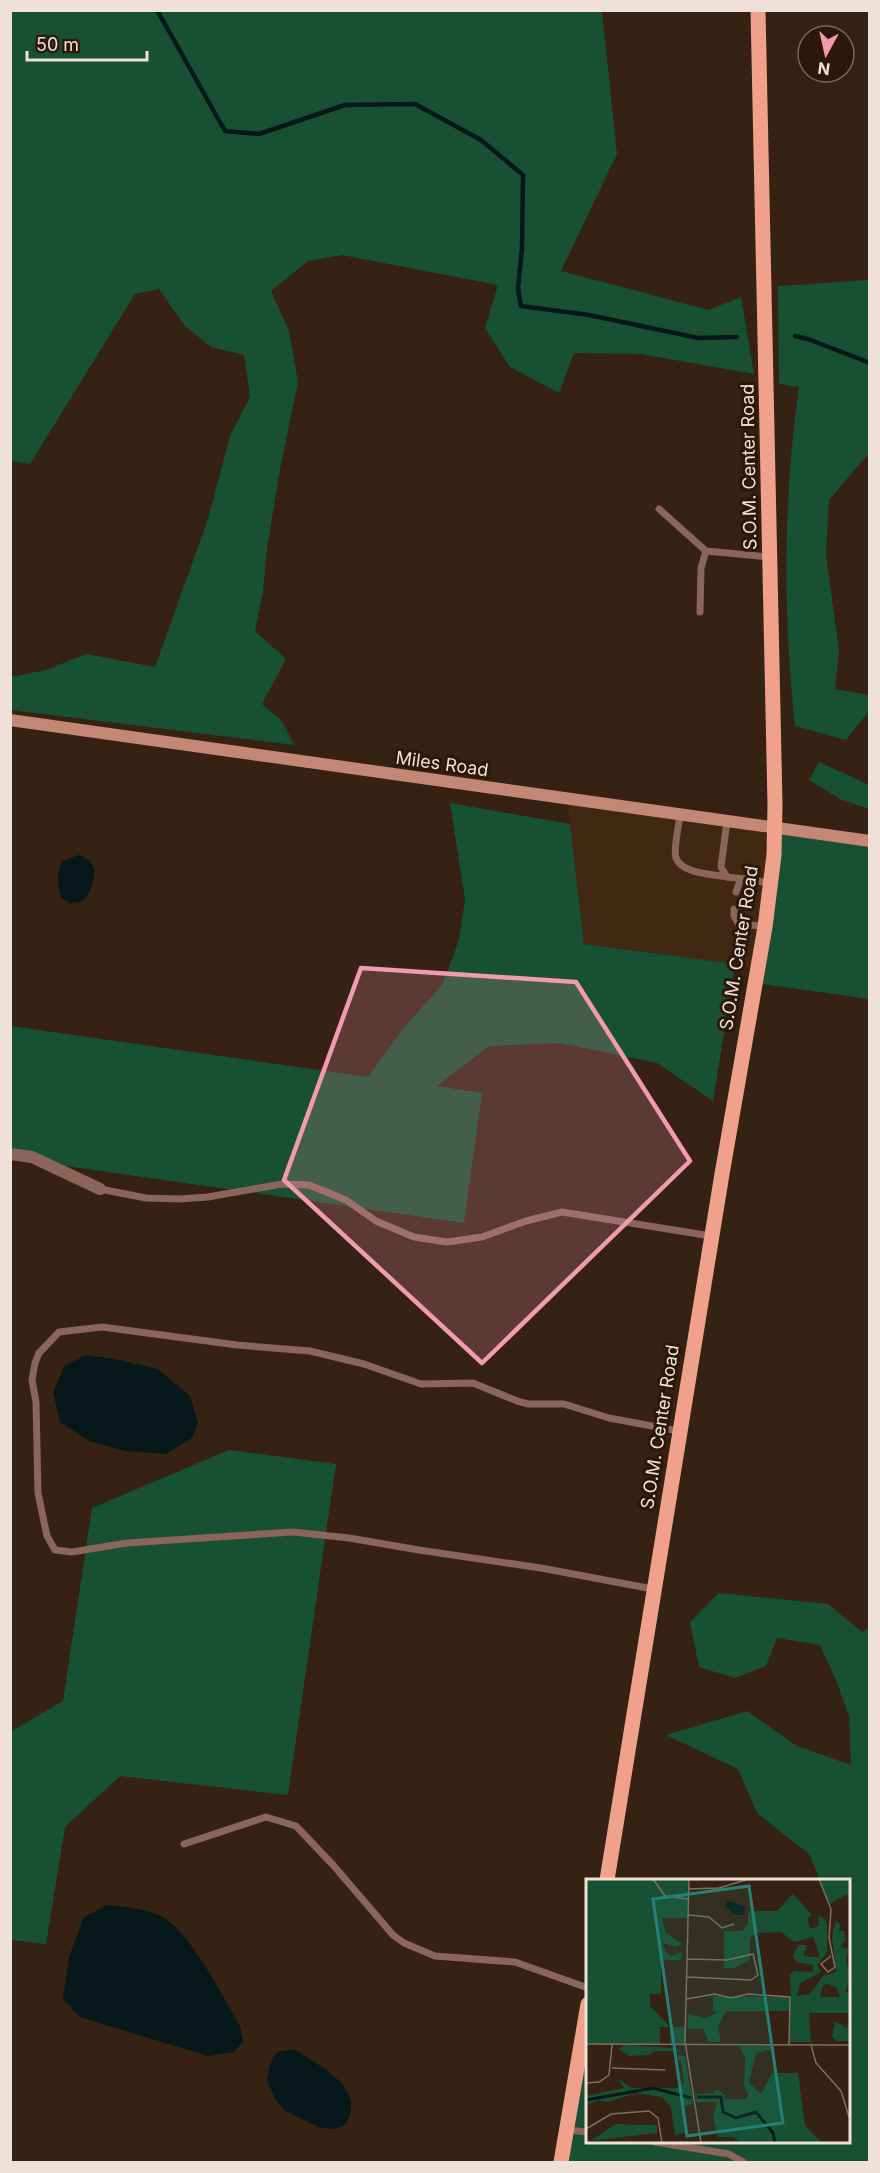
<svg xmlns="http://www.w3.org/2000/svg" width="880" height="2173" viewBox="0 0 880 2173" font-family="Inter,sans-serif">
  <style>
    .built { fill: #412813 }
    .green { fill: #185033 }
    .water { fill: #07181a }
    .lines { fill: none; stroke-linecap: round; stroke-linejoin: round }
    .stream { stroke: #07181a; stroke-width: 4.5 }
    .lane { stroke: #8b645a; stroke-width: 7 }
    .street { stroke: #8b645a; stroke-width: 12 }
    .secondary { stroke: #c48775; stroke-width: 12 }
    .primary { stroke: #f0a18b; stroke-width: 15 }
    .marked { fill: #f29aaf; fill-opacity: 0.2; stroke: #f29aaf; stroke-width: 4.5; stroke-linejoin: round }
    .labels { text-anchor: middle; stroke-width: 6; stroke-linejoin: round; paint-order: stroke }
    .street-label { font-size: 18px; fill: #efe1d7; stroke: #2b1808 }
    .inset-river { fill: none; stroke: #07181a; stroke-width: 3 }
    .inset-road { fill: none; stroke: #7f6e61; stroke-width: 1.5 }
    .view { fill: #258178; fill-opacity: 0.15; stroke: #258178; stroke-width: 3 }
    .inset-edge { fill: none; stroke: #efe1d7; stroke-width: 3 }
  </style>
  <rect width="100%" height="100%" fill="#352212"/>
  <!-- built -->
  <polygon class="built" points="567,799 775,828 758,967 584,944"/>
  <!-- green -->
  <g class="green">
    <polygon points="11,10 602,11 617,154 561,271 709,310 741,297 754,374 641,354 574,353 559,393 510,367 485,328 498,285 342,255 308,261 271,291 289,331 298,382 280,469 267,549 263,592 255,631 286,659 262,704 282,721 294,745 11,710 11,677 46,670 86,654 155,667 208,519 230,436 250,397 244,355 211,347 185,326 159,289 135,294 30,464 11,461"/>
    <path d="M869,280V453L829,500L826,555L839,651L835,689L869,695V711L846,740L795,726C783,616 783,497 799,387L779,384L778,286Z"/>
    <polygon points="819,762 869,785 869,809 840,799 809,780"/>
    <polygon points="450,803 570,824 584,944 735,964 713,1101 657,1063 560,1043 489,1046 437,1086 482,1093 464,1223 11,1158 11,1026 368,1077 402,1030 442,985 459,940 465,899"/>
    <polygon points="775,828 869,841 869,999 755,983"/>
    <polygon points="229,1450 336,1464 288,1795 120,1776 65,1827 46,1944 11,1940 10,1732 63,1701 92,1508"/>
    <polygon points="719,1593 828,1604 862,1632 869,1628 869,2162 560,2162 587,1998 588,2142 848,2142 848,1880 820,1880 809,1854 757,1813 738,1769 666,1735 747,1711 797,1746 851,1765 849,1716 836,1680 820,1645 777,1638 766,1666 735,1678 699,1667 690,1622"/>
  </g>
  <!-- water -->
  <g class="water">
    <path d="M79,855L89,860L95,870C93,883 92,892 82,902L70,903L61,898C58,884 56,874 62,861Z"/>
    <polygon points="87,1355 115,1359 158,1369 190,1396 198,1423 192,1438 166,1454 125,1451 89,1441 60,1422 53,1392 65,1365"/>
    <path d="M107,1905C127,1907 148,1908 166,1919C192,1936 223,1997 240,2026L243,2042L234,2052L208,2056L80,2017L63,1999L69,1957L84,1917Z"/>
    <path d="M295,2049C313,2063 356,2082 351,2110C351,2115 347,2120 346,2124L336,2129L321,2128L285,2111L275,2099L267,2080L270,2064L277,2052Z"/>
  </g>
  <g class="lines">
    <!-- stream -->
    <g class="stream">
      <polyline points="157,10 225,131 259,134 345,105 415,104 481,140 523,175 522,248 518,289 521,306 589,315 698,338 737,337"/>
      <polyline points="795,336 808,339 870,363"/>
    </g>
    <!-- lane -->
    <g class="lane">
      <polyline points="659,509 706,551 770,557"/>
      <polyline points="700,612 701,568 706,551"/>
      <path d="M680,815C679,825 673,849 676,858C682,874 713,874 727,877"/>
      <polyline points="727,821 721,867 727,877 745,879"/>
      <polyline points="736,892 740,881 745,879 769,883"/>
      <polyline points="734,909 734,916 738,923 765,927"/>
      <polyline points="100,1189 146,1198 180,1199 208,1197 282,1184 309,1185 346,1200 376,1221 414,1237 447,1242 482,1237 526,1221 562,1212 711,1236"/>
      <polyline points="653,1589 541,1568 419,1550 349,1538 293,1532 127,1543 72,1552 55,1550 47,1536 38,1493 36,1402 32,1380 35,1363 39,1353 59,1332 102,1327 237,1345 310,1351 364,1364 421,1384 473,1383 517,1401 528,1404 564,1404 609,1418 679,1431"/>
      <polyline points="184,1844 266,1817 296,1826 334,1866 393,1935 404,1943 435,1956 515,1962 588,1988"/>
      <polyline points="567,2130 588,2132"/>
      <polyline points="655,2142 729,2154 743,2162"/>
    </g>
    <!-- street -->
    <polyline class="street" points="10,1154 32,1157 100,1189"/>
    <!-- secondary -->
    <polyline class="secondary" points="10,720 870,841"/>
    <!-- primary -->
    <g class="primary">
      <polyline points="607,1880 722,1174 765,927 774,855 775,805 758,10"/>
      <polyline points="561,2162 588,2004"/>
    </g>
  </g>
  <!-- marked area -->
  <path class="marked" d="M361,968L576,982L690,1161L482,1363L284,1180Z"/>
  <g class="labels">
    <!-- street labels -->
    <g class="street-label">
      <text transform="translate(749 467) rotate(-91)" y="6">S.O.M. Center Road</text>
      <text transform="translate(442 764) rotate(8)" y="6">Miles Road</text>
      <text transform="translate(739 948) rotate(-81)" y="6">S.O.M. Center Road</text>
      <text transform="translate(660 1427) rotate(-81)" y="6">S.O.M. Center Road</text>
    </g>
  </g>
  <!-- overview -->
  <g transform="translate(586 1879)">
    <rect width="264" height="264" fill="#352212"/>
    <path d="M0,0H103L102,39H76L80,54L97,65L89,68L77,64L80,73L86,77L95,73L96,77L94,81H75V115H64V127L84,148H99V165H84V148H74V165L42,166L87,169L96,173L68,172L64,176L44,177L32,170L39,166L0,165ZM233,0H264V17L261,15L244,25ZM207,15L226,36L221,40L224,50L233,47L232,37L238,39L241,45V73L231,86L235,93L215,104L210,117L224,115L237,97L250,93L246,57L250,41L255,47L252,52H258L260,60L254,68L264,70L260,80L264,95L260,112L264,118V134H223L225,163H203V132H140L132,148L135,163H122L118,150H102V135L120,139L132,133L127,132V117L205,118L204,96L208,92L227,93V86L211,83L207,77L212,66H221L217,77L234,78L227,58L208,63L195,53L170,54L164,59V81L149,89H138V52H156L162,45V32H191ZM242,105L251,109L254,118H234L237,106ZM264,138V162H249L246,157L249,142L261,149ZM153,167H185L186,170L170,174L163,204L175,215L186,194H212L219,247L236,264H154L147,258H132L127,237L131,223H111L109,215L128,214L130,210L139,216L138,220H159L163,216L158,207L159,179ZM93,176L99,177L107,225L97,227L100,254L89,256L85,228L76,218L50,214L22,223L12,221L0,227V217L38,209L32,200L46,209H94L98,202L95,182L90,181ZM30,245L71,246V254L4,262Z" fill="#185033" fill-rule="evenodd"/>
    <path d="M142,22L159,27L158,36L147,35L139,26Z" fill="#07181a"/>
    <path class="inset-river" d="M111,218H135L137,233L150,239L170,233L187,254L189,264M0,221L67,209L105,219"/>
    <path class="inset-road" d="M67,0L79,17L102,20M103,0L99,162L115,264M233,0L245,30L243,59L249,88L242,93L235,85L245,77M102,10L133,9L163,0M102,36L123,38L136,49L148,45M101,98L165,101L172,96L167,75L141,81L101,80M100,120L129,115L145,119L162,115L204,118L203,166M0,165L264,166M225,166L230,184L255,212L264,241M26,189L79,191M0,204L13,203L23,196L26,166M0,250L25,235L63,232L72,239L76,264"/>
    <path class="view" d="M163,7L197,244L101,257L67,20Z"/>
    <rect width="264" height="264" class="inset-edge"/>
  </g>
  <!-- border -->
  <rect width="880" height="2173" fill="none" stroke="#efe1d7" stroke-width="24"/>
  <!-- north arrow -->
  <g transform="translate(826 54) rotate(188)"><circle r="28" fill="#2b1808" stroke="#79685b" stroke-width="1.5"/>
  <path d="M0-4.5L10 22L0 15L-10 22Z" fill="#f29aaf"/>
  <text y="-9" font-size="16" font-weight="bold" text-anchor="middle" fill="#efe1d7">N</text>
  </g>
  <!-- scale -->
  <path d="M27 51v9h120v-9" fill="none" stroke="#efe1d7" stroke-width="3"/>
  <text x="36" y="51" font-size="18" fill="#efe1d7" stroke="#2b1808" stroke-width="4.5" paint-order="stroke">50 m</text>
</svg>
